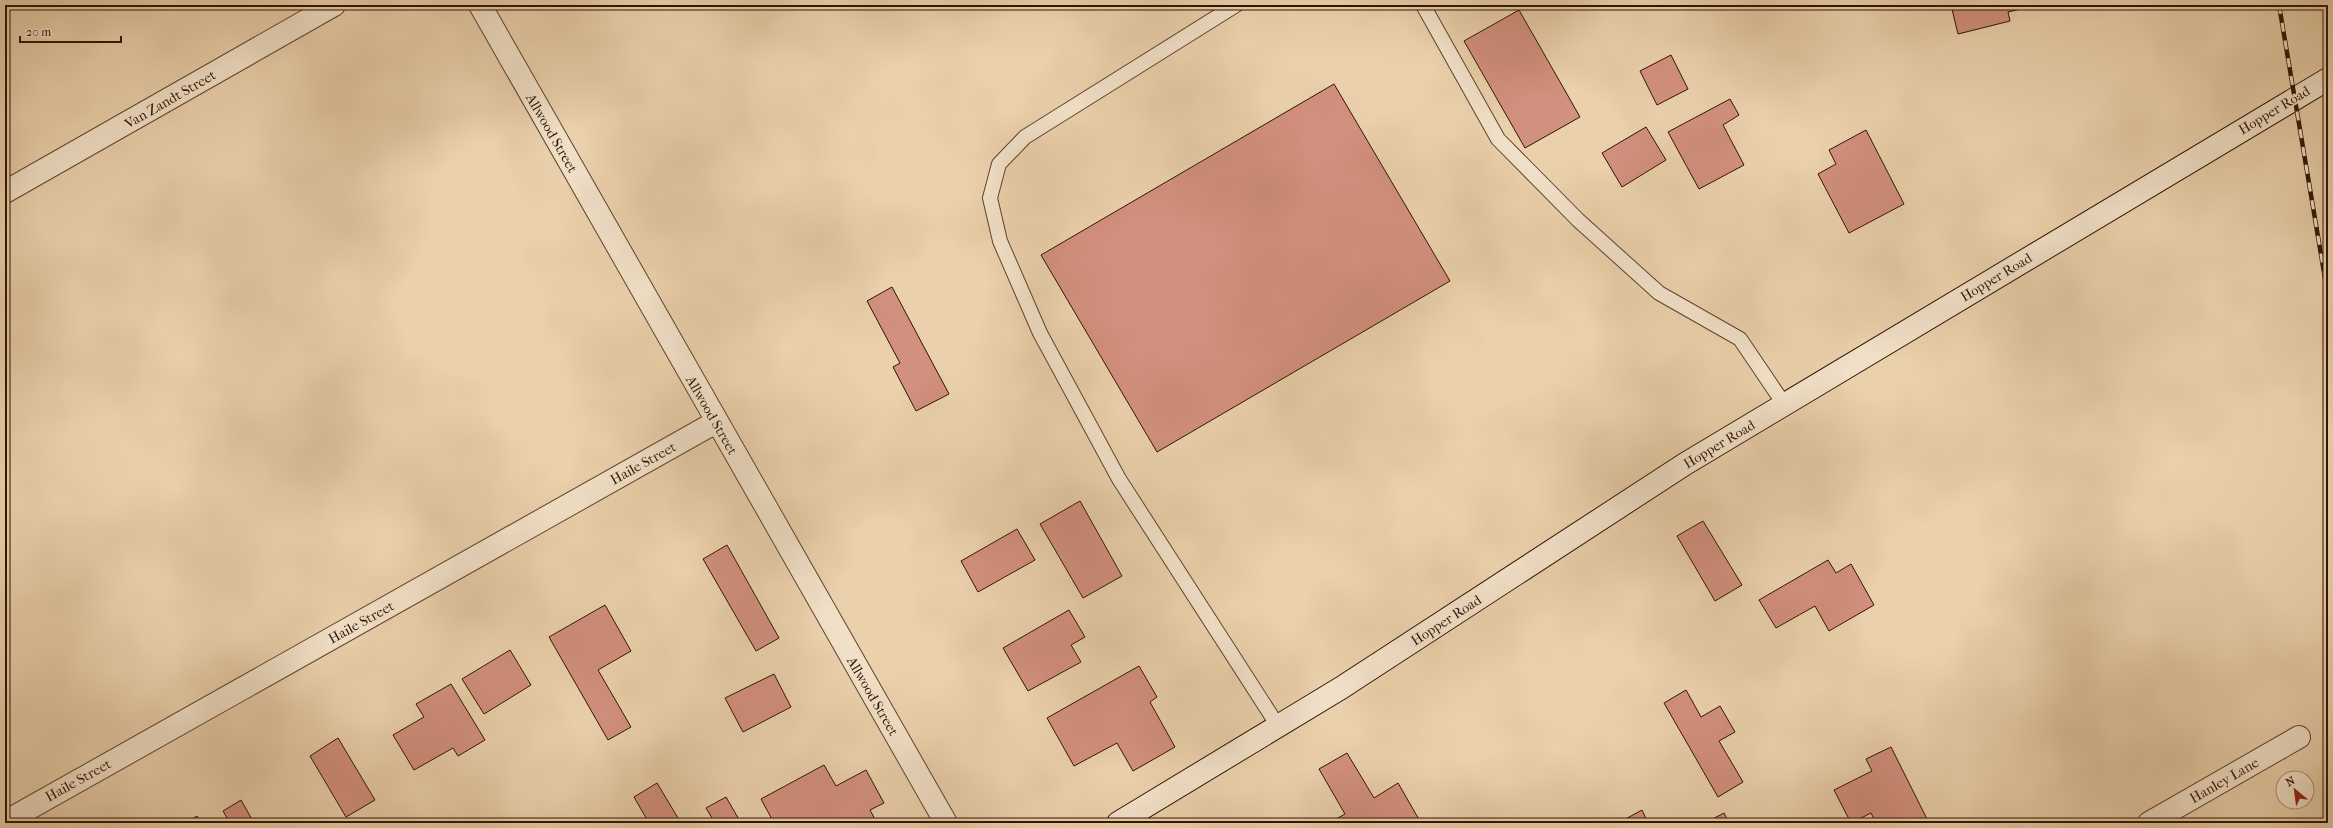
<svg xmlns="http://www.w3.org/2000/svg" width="2333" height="828" viewBox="0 0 2333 828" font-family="'IM FELL French Canon',serif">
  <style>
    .building { fill: #d2907e; stroke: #301400 }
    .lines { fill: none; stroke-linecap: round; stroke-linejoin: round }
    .lane-casing { stroke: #5e432b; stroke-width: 16 }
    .street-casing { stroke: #5e432b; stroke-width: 24 }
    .secondary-casing { stroke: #301400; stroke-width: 24 }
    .lane { stroke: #f1e0c8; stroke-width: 14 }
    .street { stroke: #f1e0c8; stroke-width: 22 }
    .secondary { stroke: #f1e0c8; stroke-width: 22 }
    .rail-casing { stroke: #301400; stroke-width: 4.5 }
    .rail { stroke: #f1e0c8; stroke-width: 3; stroke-dasharray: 9; stroke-linecap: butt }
    .labels { text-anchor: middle; stroke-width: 3.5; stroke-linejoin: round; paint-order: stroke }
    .street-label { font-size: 14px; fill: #301400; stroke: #f1e0c8 }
  </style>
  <rect width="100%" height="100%" fill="#ead0ab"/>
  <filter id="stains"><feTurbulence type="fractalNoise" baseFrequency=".005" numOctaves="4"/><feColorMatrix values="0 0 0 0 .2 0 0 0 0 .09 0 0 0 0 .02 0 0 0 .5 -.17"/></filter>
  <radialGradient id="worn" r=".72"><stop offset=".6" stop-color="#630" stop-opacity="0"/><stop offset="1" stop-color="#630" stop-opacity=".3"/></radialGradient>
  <!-- building -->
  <g class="building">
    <polygon points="1951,5 2038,5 2008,12 2010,21 1958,34"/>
    <polygon points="1519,10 1580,117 1525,148 1464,41"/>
    <polygon points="1671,55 1688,89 1657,105 1640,71"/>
    <polygon points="1334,84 1450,281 1157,452 1041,255"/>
    <polygon points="1730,99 1739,115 1723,125 1744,165 1699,189 1668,132"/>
    <polygon points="1646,127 1666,160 1622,187 1602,153"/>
    <polygon points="1866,130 1904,204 1849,233 1818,174 1836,164 1829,150"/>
    <polygon points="892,287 949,394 916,411 893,367 900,363 867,301"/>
    <polygon points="1080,501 1122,576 1083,598 1040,524"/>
    <polygon points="1703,521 1742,585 1715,601 1677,536"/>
    <polygon points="1017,529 1035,560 978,592 961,561"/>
    <polygon points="727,545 779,638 756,651 703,559"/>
    <polygon points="1828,560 1836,573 1851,564 1874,605 1829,631 1815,606 1776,628 1759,600"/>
    <polygon points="605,605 631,651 598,670 631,727 608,740 549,637"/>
    <polygon points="1069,610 1085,637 1071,645 1081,662 1028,691 1003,648"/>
    <polygon points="510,650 531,685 484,714 462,679"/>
    <polygon points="1139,666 1157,697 1150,702 1175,747 1133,771 1117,743 1074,766 1047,718"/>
    <polygon points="774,674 791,707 743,732 725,698"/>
    <polygon points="451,684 485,740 458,756 453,748 414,770 393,735 424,717 416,704"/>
    <polygon points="1686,690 1701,717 1720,706 1735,732 1719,741 1743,782 1718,797 1664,703"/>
    <polygon points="338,738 375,800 346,817 310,756"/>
    <polygon points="1891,747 1929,823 1876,823 1871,813 1851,823 1834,790 1872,771 1866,759"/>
    <polygon points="1347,753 1374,798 1398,783 1421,823 1329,823 1345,814 1319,769"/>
    <polygon points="824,765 836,786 866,770 884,803 870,810 877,823 774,823 761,799"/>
    <polygon points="657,783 681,823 649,823 634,797"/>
    <polygon points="726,797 741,823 715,823 706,808"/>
    <polygon points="241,800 254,823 230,823 223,811"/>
    <polygon points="1642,810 1648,823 1618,823"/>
    <polygon points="1724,813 1729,823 1705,823"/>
    <polygon points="197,816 201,823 185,823"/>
  </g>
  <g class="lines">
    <defs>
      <g id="lane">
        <polyline points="1236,5 1025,137 999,164 990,198 1000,241 1040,333 1119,479 1278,726"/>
        <polyline points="1423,5 1498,139 1578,220 1659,293 1740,339 1784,404"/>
      </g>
      <g id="street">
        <polyline points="480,5 946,823"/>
        <polyline points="5,192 334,5"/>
        <polyline points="5,822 716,422"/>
        <polyline points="2149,823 2299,737"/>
      </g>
      <polyline id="secondary" points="1118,823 1341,688 1685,464 2328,79"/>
    </defs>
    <!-- lane casing -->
    <use href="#lane" class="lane-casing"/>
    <!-- street casing -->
    <use href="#street" class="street-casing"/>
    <!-- secondary casing -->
    <use href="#secondary" class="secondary-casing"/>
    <!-- lane -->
    <use href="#lane" class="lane"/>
    <!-- street -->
    <use href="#street" class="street"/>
    <!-- secondary -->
    <use href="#secondary" class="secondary"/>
    <defs>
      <polyline id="rail" points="2279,5 2328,296"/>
    </defs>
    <!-- rail casing -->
    <use href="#rail" class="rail-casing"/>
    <!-- rail -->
    <use href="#rail" class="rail"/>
  </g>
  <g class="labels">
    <!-- street labels -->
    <g class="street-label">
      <text transform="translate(170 99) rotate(-30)" y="5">Van Zandt Street</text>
      <text transform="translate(2274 110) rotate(-31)" y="5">Hopper Road</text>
      <text transform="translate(552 133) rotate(60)" y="5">Allwood Street</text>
      <text transform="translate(1996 277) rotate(-31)" y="5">Hopper Road</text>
      <text transform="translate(712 415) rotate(60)" y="5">Allwood Street</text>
      <text transform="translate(1719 444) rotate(-31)" y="5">Hopper Road</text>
      <text transform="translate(643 463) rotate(-29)" y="5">Haile Street</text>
      <text transform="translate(1446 620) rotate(-33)" y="5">Hopper Road</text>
      <text transform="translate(361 622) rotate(-29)" y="5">Haile Street</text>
      <text transform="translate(873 696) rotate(60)" y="5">Allwood Street</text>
      <text transform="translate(78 780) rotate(-29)" y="5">Haile Street</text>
      <text transform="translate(2224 780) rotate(-30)" y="5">Hanley Lane</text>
    </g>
  </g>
  <!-- margin -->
  <rect width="2333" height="828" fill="none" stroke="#ead0ab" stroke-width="20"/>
  <rect x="6" y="6" width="2321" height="816" fill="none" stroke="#301400" stroke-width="2"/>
  <rect x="10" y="10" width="2313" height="808" fill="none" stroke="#301400"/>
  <!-- north arrow -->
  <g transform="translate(2295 790) rotate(331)"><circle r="19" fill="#f1e0c8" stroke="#a48e78"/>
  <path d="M0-3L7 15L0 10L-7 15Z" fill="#8f2418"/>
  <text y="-6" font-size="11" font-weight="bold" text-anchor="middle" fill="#301400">N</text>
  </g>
  <!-- scale -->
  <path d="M20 36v6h101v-6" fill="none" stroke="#301400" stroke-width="2"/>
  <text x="26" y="36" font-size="12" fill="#301400" stroke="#f1e0c8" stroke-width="3" paint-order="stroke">20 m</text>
  <rect width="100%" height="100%" filter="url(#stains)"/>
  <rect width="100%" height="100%" fill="url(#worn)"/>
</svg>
